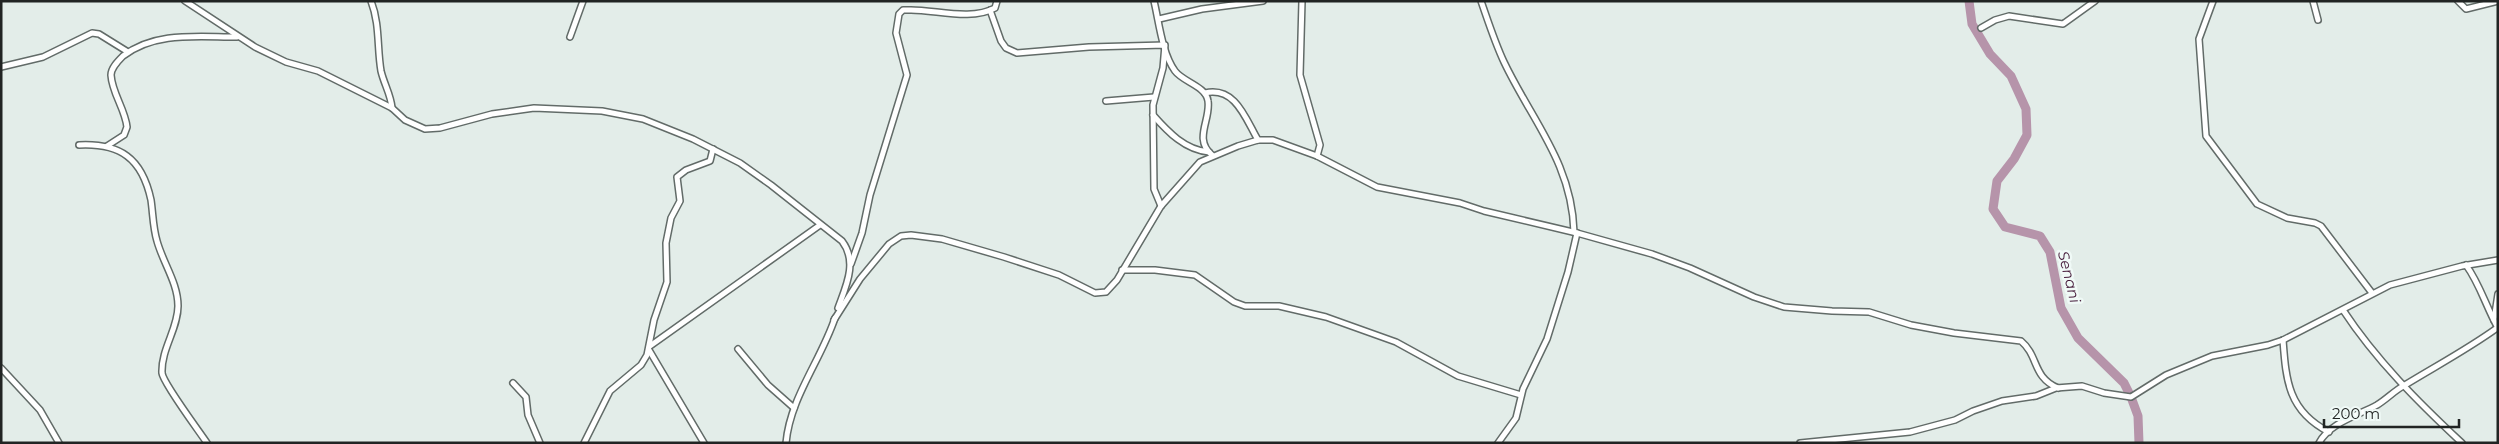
<svg xmlns="http://www.w3.org/2000/svg" width="2499" height="444" viewBox="0 0 2499 444" font-family="Montserrat,sans-serif">
  <style>
    .lines { fill: none; stroke-linecap: round; stroke-linejoin: round }
    .river { stroke: #b694aa; stroke-width: 9 }
    .street-casing { stroke: #626b68; stroke-width: 8 }
    .street { stroke: #fff; stroke-width: 5 }
    .labels { text-anchor: middle; stroke-width: 5; stroke-linejoin: round; paint-order: stroke }
    .water-label { font-size: 15px; font-style: italic; fill: #441a39; stroke: #f0faf7 }
  </style>
  <rect width="100%" height="100%" fill="#e3ede9"/>
  <g class="lines">
    <!-- river -->
    <polyline class="river" points="1969,1 1972,24 1990,54 2011,76 2026,109 2027,135 2014,159 1997,181 1993,209 2005,227 2040,236 2050,252 2061,308 2078,338 2124,383 2131,397 2138,416 2139,443"/>
    <defs>
      <g id="street">
        <path d="M185,1L255,47L286,62L318,71L392,108L405,120L425,129L440,128L492,114L534,108L602,111L643,119L693,139L740,163L771,185L842,241C858,262 846,286 838,308"/>
        <path d="M371,1C380,24 377,48 381,71C384,84 391,95 392,108"/>
        <path d="M1154,1C1159,22 1162,53 1175,71C1183,82 1206,86 1208,101C1211,120 1193,139 1212,155"/>
        <polyline points="1302,1 1300,75 1320,145 1317,156"/>
        <path d="M1481,1C1488,21 1495,43 1504,62C1532,121 1572,163 1574,232"/>
        <polyline points="2213,1 2199,39 2206,136 2257,204 2287,218 2315,223 2321,226 2372,293"/>
        <polyline points="2313,1 2318,20"/>
        <polyline points="2458,1 2466,9 2498,1"/>
        <polyline points="990,10 1001,41 1006,48 1017,53 1089,47 1165,45 1163,68 1153,105 1154,189 1161,206"/>
        <polyline points="1159,19 1202,9 1263,1"/>
        <polyline points="1981,28 1995,20 2009,16 2063,24 2095,1"/>
        <polyline points="570,37 583,1"/>
        <polyline points="1,67 43,57 92,33 99,34 128,52"/>
        <path d="M1205,93C1236,86 1246,120 1258,140"/>
        <polyline points="1106,101 1154,97"/>
        <path d="M1153,115C1168,132 1185,150 1209,152"/>
        <path d="M79,145C120,143 142,158 151,200C153,214 153,228 157,241C163,263 178,283 178,306C178,329 161,349 162,373C163,383 199,431 207,443"/>
        <path d="M107,146L124,135L127,127C125,109 112,93 111,75C111,68 118,61 123,56C155,31 198,37 237,37"/>
        <path d="M851,264L862,233L870,195L907,75L896,33L899,14L903,10H911C937,10 971,21 995,8L997,1"/>
        <path d="M2466,265C2480,284 2486,307 2498,328"/>
        <polyline points="1122,270 1155,270 1195,275 1234,302 1245,306 1279,306 1326,317 1396,342 1458,376 1521,395"/>
        <path d="M2343,310C2376,360 2418,402 2462,443"/>
        <path d="M834,320L860,279L889,244L901,236L911,235L942,239L1004,257L1059,275L1095,293L1106,292L1117,280L1161,206L1200,162L1238,146L1258,140H1273L1317,156L1377,187L1460,203L1484,211L1577,233L1652,254L1690,268L1754,297L1784,307L1832,311L1869,312L1911,325L1954,333L2021,341C2039,356 2032,377 2058,388"/>
        <polyline points="2494,320 2498,294"/>
        <path d="M2283,340C2286,380 2288,411 2329,432"/>
        <polyline points="650,346 820,225"/>
        <polyline points="738,349 768,385 794,408"/>
        <polyline points="649,350 704,443"/>
        <polyline points="1,368 40,410 59,443"/>
        <polyline points="513,383 526,397 528,415 540,443"/>
        <polyline points="584,443 610,391 641,365 647,355 654,320 667,282 666,243 671,218 680,201 677,177 686,170 710,161 713,149"/>
        <path d="M786,443C790,398 821,360 835,318"/>
        <polyline points="1498,443 1516,418 1523,389 1547,339 1568,272 1577,233"/>
        <polyline points="1800,443 1910,432 1955,420 1973,411 2002,401 2036,396 2056,388 2082,386 2104,393 2131,397 2166,375 2212,356 2268,345 2283,340 2390,285 2462,266 2498,260"/>
        <path d="M2319,443C2329,423 2359,415 2377,405C2387,399 2395,390 2405,385C2436,366 2468,349 2497,328"/>
      </g>
    </defs>
    <!-- street casing -->
    <use href="#street" class="street-casing"/>
    <!-- street -->
    <use href="#street" class="street"/>
  </g>
  <g class="labels">
    <!-- water labels -->
    <g class="water-label">
      <text transform="translate(2069 277) rotate(76)" y="5">Senani</text>
    </g>
  </g>
  <!-- border -->
  <rect width="2499" height="444" fill="none" stroke="#212423" stroke-width="5"/>
  <!-- scale -->
  <path d="M2324 419v8h135v-8" fill="none" stroke="#212423" stroke-width="2.5"/>
  <text x="2332" y="419" font-size="15" fill="#212423" stroke="#f0faf7" stroke-width="4" paint-order="stroke">200 m</text>
</svg>
